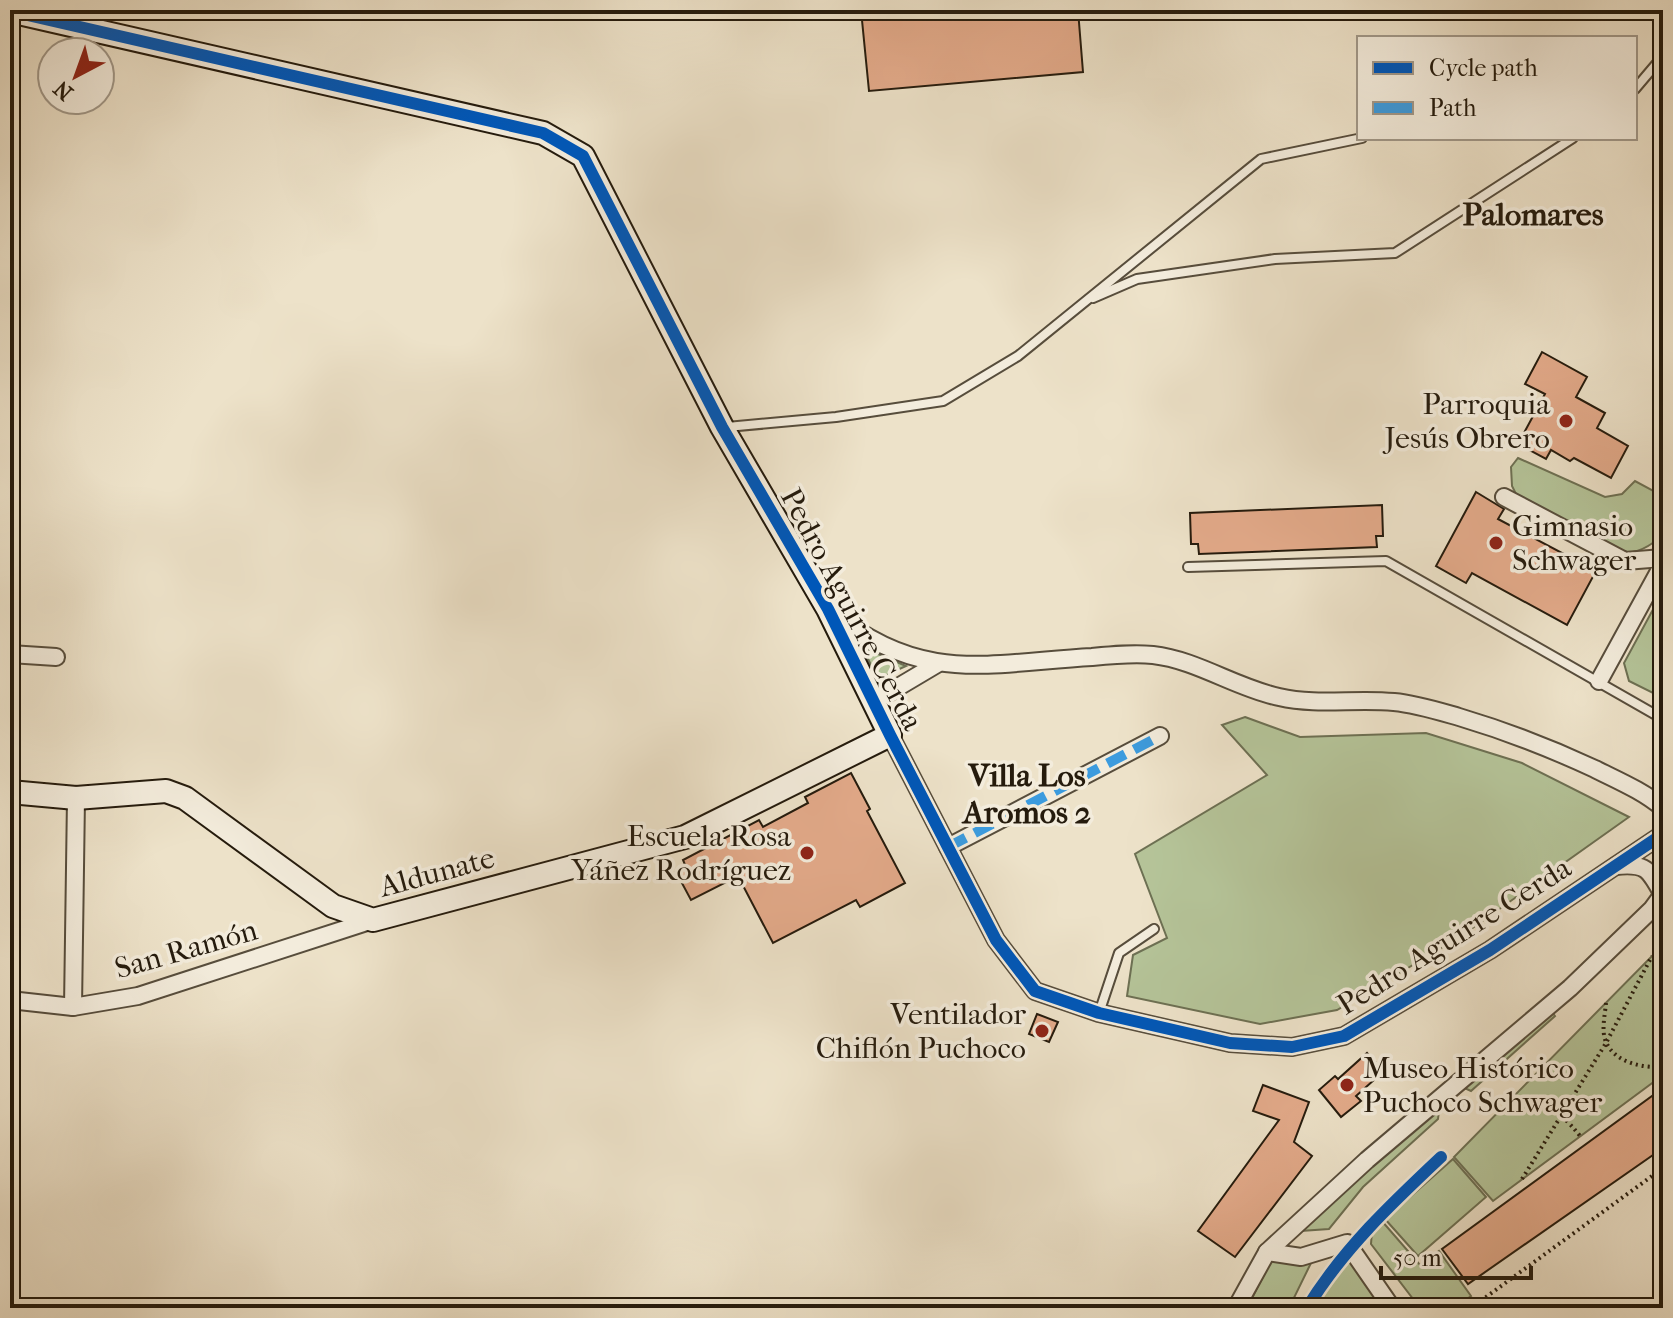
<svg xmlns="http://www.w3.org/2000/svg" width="1673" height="1318" viewBox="0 0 1673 1318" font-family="'IM FELL French Canon',serif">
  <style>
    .green { fill: #b5c499; stroke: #6d7053; stroke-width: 2 }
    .building { fill: #e3aa8a; stroke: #251b0d; stroke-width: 2 }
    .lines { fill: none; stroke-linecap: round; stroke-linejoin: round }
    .lane-casing { stroke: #574d3c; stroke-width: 12 }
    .street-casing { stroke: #574d3c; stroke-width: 20 }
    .secondary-casing { stroke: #251b0d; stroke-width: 26 }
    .path { stroke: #251b0d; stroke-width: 4; stroke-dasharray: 2 4; stroke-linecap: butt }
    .lane { stroke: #f3ecdc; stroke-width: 8 }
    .street { stroke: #f3ecdc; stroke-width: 16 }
    .secondary { stroke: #f3ecdc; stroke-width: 22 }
    .quiet { stroke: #3c9bde; stroke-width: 10; stroke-dasharray: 20 10; stroke-linecap: butt }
    .cycleway-casing { stroke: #f3ecdc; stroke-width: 17 }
    .cycleway { stroke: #0057b8; stroke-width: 12 }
    .poi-dot { fill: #8f2418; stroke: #f3ecdc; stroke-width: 3 }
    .labels { text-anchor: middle; stroke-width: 7; stroke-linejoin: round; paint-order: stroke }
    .poi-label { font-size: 30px; fill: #251b0d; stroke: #f3ecdc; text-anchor: end }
    .street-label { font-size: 30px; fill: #251b0d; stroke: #f3ecdc }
    .neighbourhood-label { font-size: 32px; font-weight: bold; fill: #251b0d; stroke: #f3ecdc }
  </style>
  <rect width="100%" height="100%" fill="#ede2c9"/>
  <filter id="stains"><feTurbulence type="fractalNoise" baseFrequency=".0025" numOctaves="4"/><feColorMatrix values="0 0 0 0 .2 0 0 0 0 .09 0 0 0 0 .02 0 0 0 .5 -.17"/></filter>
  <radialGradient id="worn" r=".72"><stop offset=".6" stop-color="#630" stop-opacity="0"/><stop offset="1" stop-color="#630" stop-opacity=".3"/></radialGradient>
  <!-- green -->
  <g class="green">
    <path d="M1518,458L1605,497L1622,494L1635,481L1663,496V532C1654,545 1642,551 1627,553L1517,496L1512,486L1511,467Z"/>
    <polygon points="1663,591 1663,698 1629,681 1624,663"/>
    <polygon points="862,647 906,666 878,679"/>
    <polygon points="1245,717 1300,737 1426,733 1522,763 1629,817 1460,937 1337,1010 1260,1024 1127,996 1133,955 1167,938 1135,854 1267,775 1222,725"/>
    <polygon points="1652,956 1663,971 1663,1075 1493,1201 1454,1157"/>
    <polygon points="1549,1008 1555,1016 1471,1091 1460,1086"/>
    <polygon points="1440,1102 1438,1119 1363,1187 1329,1229 1300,1231"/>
    <polygon points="1453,1159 1486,1197 1418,1256 1385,1219"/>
    <polygon points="1381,1220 1420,1265 1439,1251 1471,1296 1455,1308 1420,1308 1371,1244 1372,1231"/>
    <polygon points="1344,1248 1387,1308 1301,1308"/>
    <polygon points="1273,1257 1311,1263 1289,1308 1247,1308"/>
  </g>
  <!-- building -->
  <g class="building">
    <polygon points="861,10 1078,10 1083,72 869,91"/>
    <polygon points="1542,352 1587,377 1576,397 1605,413 1597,428 1628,446 1611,478 1574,458 1570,461 1551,450 1546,459 1518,444 1545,394 1525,384"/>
    <polygon points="1476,492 1504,509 1498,519 1596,571 1567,625 1472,573 1466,583 1436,566"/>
    <polygon points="1382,505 1383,536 1376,536 1377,547 1199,554 1198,544 1191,544 1190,513"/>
    <polygon points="851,773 870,809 867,811 905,883 860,907 856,900 773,943 738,876 691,900 676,872 686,867 683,860 759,820 763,827 808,803 805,797"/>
    <polygon points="1037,1014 1058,1022 1049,1042 1029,1034"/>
    <polygon points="1367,1053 1384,1071 1356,1096 1361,1101 1341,1117 1319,1090 1335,1076 1338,1079"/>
    <polygon points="1263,1085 1309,1102 1294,1142 1312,1156 1235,1257 1198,1231 1279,1120 1253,1111"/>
    <polygon points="1663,1088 1663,1148 1468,1284 1442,1249"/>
  </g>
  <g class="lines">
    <defs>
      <g id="lane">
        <polyline points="1635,89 1663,56"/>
        <polyline points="1093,298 1137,279 1275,259 1395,253 1573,138"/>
        <polyline points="727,427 836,417 943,401 1018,356 1261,159 1362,138"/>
        <polyline points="1188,567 1386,561 1663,719"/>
        <polyline points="1099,1013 1119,953 1154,929"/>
      </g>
      <g id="street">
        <polyline points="1504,497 1625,561 1663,558"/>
        <path d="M832,612C921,685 988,663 1092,657C1112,655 1132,653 1153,655C1197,660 1236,688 1279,697C1318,706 1355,698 1394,702C1416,704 1438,711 1459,717C1506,731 1550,748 1595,769C1619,781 1643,791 1663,808"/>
        <polyline points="10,654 56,657"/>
        <polyline points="1599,681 1663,564"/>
        <polyline points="873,702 937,664"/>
        <polyline points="890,735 996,940 1035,991 1099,1013 1230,1043 1292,1047 1344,1036 1490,950 1663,834"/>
        <polyline points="948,847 1160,736"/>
        <path d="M1616,866C1646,863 1649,869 1663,895"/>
        <polyline points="10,1000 73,1007 138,996 373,920"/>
        <polyline points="73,1007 76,798"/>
        <polyline points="1267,1252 1301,1257 1347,1243 1392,1308"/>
        <polyline points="1236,1308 1267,1252 1367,1160 1570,988 1652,909 1663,894"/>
      </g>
      <polyline id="secondary" points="10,11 543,133 583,156 722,427 828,609 890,735 685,837 373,920 333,906 185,798 166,791 76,798 10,792"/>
    </defs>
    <!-- lane casing -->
    <use href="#lane" class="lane-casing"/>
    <!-- street casing -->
    <use href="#street" class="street-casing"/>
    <!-- secondary casing -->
    <use href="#secondary" class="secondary-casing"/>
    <!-- path -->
    <g class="path">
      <polyline points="1657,490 1663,493"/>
      <path d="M1606,1003C1605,1015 1601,1031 1606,1042C1615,1063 1643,1068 1663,1067"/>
      <path d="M1511,1102C1545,1103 1559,1109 1580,1136"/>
      <polyline points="1522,1179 1606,1043 1652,956"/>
      <polyline points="1471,1308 1663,1168"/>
    </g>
    <!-- lane -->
    <use href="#lane" class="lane"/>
    <!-- street -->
    <use href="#street" class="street"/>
    <!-- secondary -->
    <use href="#secondary" class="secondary"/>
    <!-- quiet -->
    <polyline class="quiet" points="948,847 1160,736"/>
    <defs>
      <g id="cycleway">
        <polyline points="10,11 543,133 583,156 722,427 828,609 890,735 996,940 1035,991 1099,1013 1230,1043 1292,1047 1344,1036 1490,950 1663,834"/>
        <path d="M1307,1308C1343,1249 1392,1203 1441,1157"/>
      </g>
    </defs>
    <!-- cycleway casing -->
    <use href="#cycleway" class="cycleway-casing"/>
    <!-- cycleway -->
    <use href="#cycleway" class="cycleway"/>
  </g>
  <!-- markers -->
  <g class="poi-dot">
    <circle cx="1566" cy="421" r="8"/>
    <circle cx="1496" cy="543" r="8"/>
    <circle cx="807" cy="853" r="8"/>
    <circle cx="1042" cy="1031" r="8"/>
    <circle cx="1347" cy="1085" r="8"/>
  </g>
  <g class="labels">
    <!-- poi labels -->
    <g class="poi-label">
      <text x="1550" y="414">Parroquia<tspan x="1550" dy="34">Jesús Obrero</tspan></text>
      <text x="1512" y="536" text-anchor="start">Gimnasio<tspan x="1512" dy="34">Schwager</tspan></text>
      <text x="791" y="846">Escuela Rosa<tspan x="791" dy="34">Yáñez Rodríguez</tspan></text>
      <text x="1026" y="1024">Ventilador<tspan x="1026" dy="34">Chiflón Puchoco</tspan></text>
      <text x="1363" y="1078" text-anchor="start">Museo Histórico<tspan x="1363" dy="34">Puchoco Schwager</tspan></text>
    </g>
    <!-- street labels -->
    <g class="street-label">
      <text transform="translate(852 609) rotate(62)" y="10">Pedro Aguirre Cerda</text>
      <text transform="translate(437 872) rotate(-15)" y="10">Aldunate</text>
      <text transform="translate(1454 936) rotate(-32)" y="10">Pedro Aguirre Cerda</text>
      <text transform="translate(186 949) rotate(-16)" y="10">San Ramón</text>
    </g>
    <!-- neighbourhood labels -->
    <g class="neighbourhood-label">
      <text x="1533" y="225">Palomares</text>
      <text x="1027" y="786">Villa Los<tspan x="1027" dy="37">Aromos 2</tspan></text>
    </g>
  </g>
  <!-- margin -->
  <rect width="1673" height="1318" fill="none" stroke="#ede2c9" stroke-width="40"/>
  <rect x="12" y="12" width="1649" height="1294" fill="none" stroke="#251b0d" stroke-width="4"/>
  <rect x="20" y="20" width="1633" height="1278" fill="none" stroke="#251b0d" stroke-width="2"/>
  <!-- legend -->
  <rect x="1357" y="36" width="280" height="104" fill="#f3ecdc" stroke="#a19889" stroke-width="2"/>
  <rect x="1373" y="62" width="40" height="12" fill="#0057b8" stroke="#a19889" stroke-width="2"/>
  <text x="1429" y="76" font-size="24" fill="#251b0d">Cycle path</text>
  <rect x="1373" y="102" width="40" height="12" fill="#3c9bde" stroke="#a19889" stroke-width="2"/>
  <text x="1429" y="116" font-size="24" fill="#251b0d">Path</text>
  <!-- north arrow -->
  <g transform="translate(76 76) rotate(221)"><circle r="38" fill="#f3ecdc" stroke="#a19889" stroke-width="2"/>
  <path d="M0-6L14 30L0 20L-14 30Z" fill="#8f2418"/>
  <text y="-12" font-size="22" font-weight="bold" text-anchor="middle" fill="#251b0d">N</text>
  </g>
  <!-- scale -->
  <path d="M1381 1266v12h150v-12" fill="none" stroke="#251b0d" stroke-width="4"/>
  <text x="1393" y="1266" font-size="24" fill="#251b0d" stroke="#f3ecdc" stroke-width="6" paint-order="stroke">50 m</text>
  <rect width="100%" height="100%" filter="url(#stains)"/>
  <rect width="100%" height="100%" fill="url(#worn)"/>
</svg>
